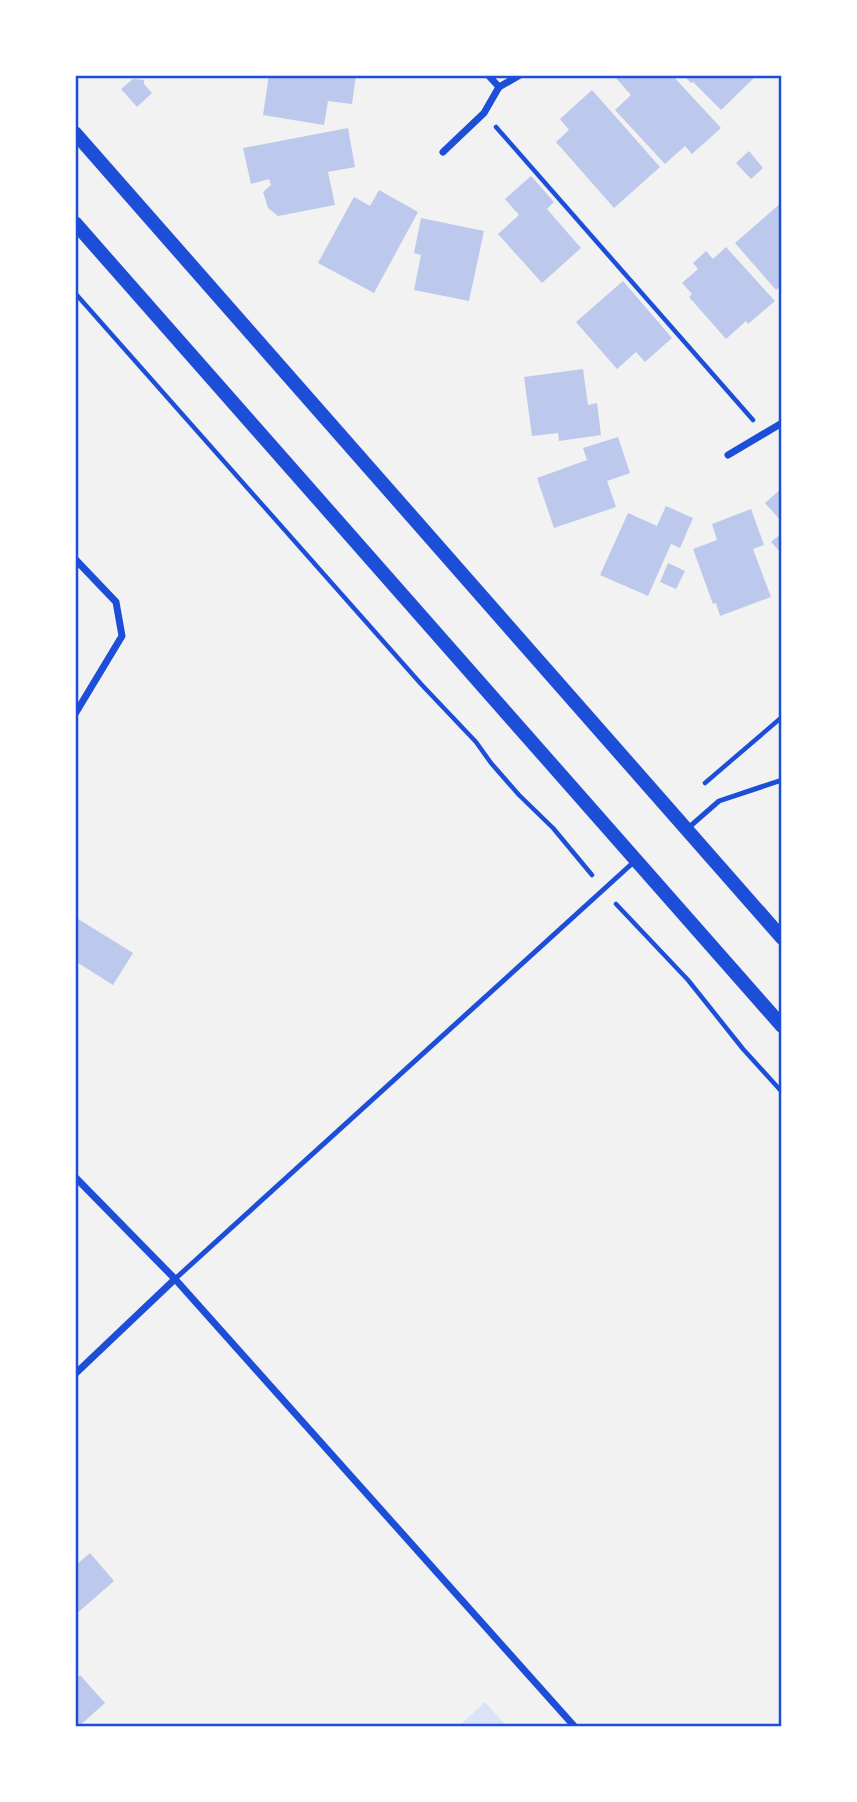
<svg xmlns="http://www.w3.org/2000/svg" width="857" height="1802" viewBox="0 0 857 1802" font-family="Rubik,sans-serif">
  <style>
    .green { fill: #dbe4f7 }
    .building { fill: #bdc9ec }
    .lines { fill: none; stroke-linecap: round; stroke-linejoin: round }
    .path { stroke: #1d4ed8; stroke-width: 4.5 }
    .service { stroke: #1d4ed8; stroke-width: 5 }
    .minor { stroke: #1d4ed8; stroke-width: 7 }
    .secondary { stroke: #1d4ed8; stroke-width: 14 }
    .neatline { fill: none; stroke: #1d4ed8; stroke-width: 2.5 }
  </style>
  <rect width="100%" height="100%" fill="#f2f2f2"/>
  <!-- green -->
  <polygon class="green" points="485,1702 507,1727 458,1727"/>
  <!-- building -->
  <g class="building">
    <polygon points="269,75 356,75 352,104 328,101 324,125 263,115"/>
    <polygon points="618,75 672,75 721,128 692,154 685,146 665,164 615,110 631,95 616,78"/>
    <polygon points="683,75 757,75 721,110 693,82 691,83"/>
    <polygon points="133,79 144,80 144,84 152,93 137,107 121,89"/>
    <polygon points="592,90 660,167 614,208 556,142 569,130 560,119"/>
    <polygon points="348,128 355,167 328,172 335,205 278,216 268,208 263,192 271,185 269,179 251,184 243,148"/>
    <polygon points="749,151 763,168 751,179 736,163"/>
    <polygon points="531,176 554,202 547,209 581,248 542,283 498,234 519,215 505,199"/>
    <polygon points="379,190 418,212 374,293 318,263 354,197 370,206"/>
    <polygon points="782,202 782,285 776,290 735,243"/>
    <polygon points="421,218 484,231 469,301 414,290 421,255 414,253"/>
    <polygon points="726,247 775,301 748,324 746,321 726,339 689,297 692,294 682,283 698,269 693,263 706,251 713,259"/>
    <polygon points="623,281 672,338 645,362 636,352 617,369 576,322"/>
    <polygon points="583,369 588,405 597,403 601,435 559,441 558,433 532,436 524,377"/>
    <polygon points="618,437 630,473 607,481 616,507 554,528 537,478 587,460 583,448"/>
    <polygon points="782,488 782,522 765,503"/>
    <polygon points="666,506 693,518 680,548 671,544 648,596 600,575 628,513 657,526"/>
    <polygon points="751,509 764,545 753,549 771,597 720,616 716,603 713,604 693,549 717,540 712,524"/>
    <polygon points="782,533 782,554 771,542"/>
    <polygon points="668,563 685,571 676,589 660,582"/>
    <polygon points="75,917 133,953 113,985 75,961"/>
    <polygon points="90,1553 114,1581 75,1615 75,1566"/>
    <polygon points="80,1675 105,1703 78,1727 75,1727 75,1679"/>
  </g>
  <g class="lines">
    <!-- path -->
    <g class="path">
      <polyline points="496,127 753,420"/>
      <polyline points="75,293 421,684 476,742 491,763 519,795 553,828 592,875"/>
      <polyline points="705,783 782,717"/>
      <polyline points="616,904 688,980 743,1049 782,1092"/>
    </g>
    <!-- service -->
    <g class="service">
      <polyline points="687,829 719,801 782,780"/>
      <polyline points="175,1279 636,860"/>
    </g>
    <!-- minor -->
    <g class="minor">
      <polyline points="488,75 499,87 520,75"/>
      <polyline points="443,152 484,113 499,87"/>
      <polyline points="728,455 782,423"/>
      <polyline points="75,559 116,602 122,636 75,714"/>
      <polyline points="75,1177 175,1279 575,1727"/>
      <polyline points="75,1374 175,1279"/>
    </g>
    <!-- secondary -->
    <g class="secondary">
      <polyline points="75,133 782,938"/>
      <polyline points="75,223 782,1026"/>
    </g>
  </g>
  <!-- border -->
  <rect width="857" height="1802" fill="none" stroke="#ffffff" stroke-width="154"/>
  <rect x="77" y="77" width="703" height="1648" class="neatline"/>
</svg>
